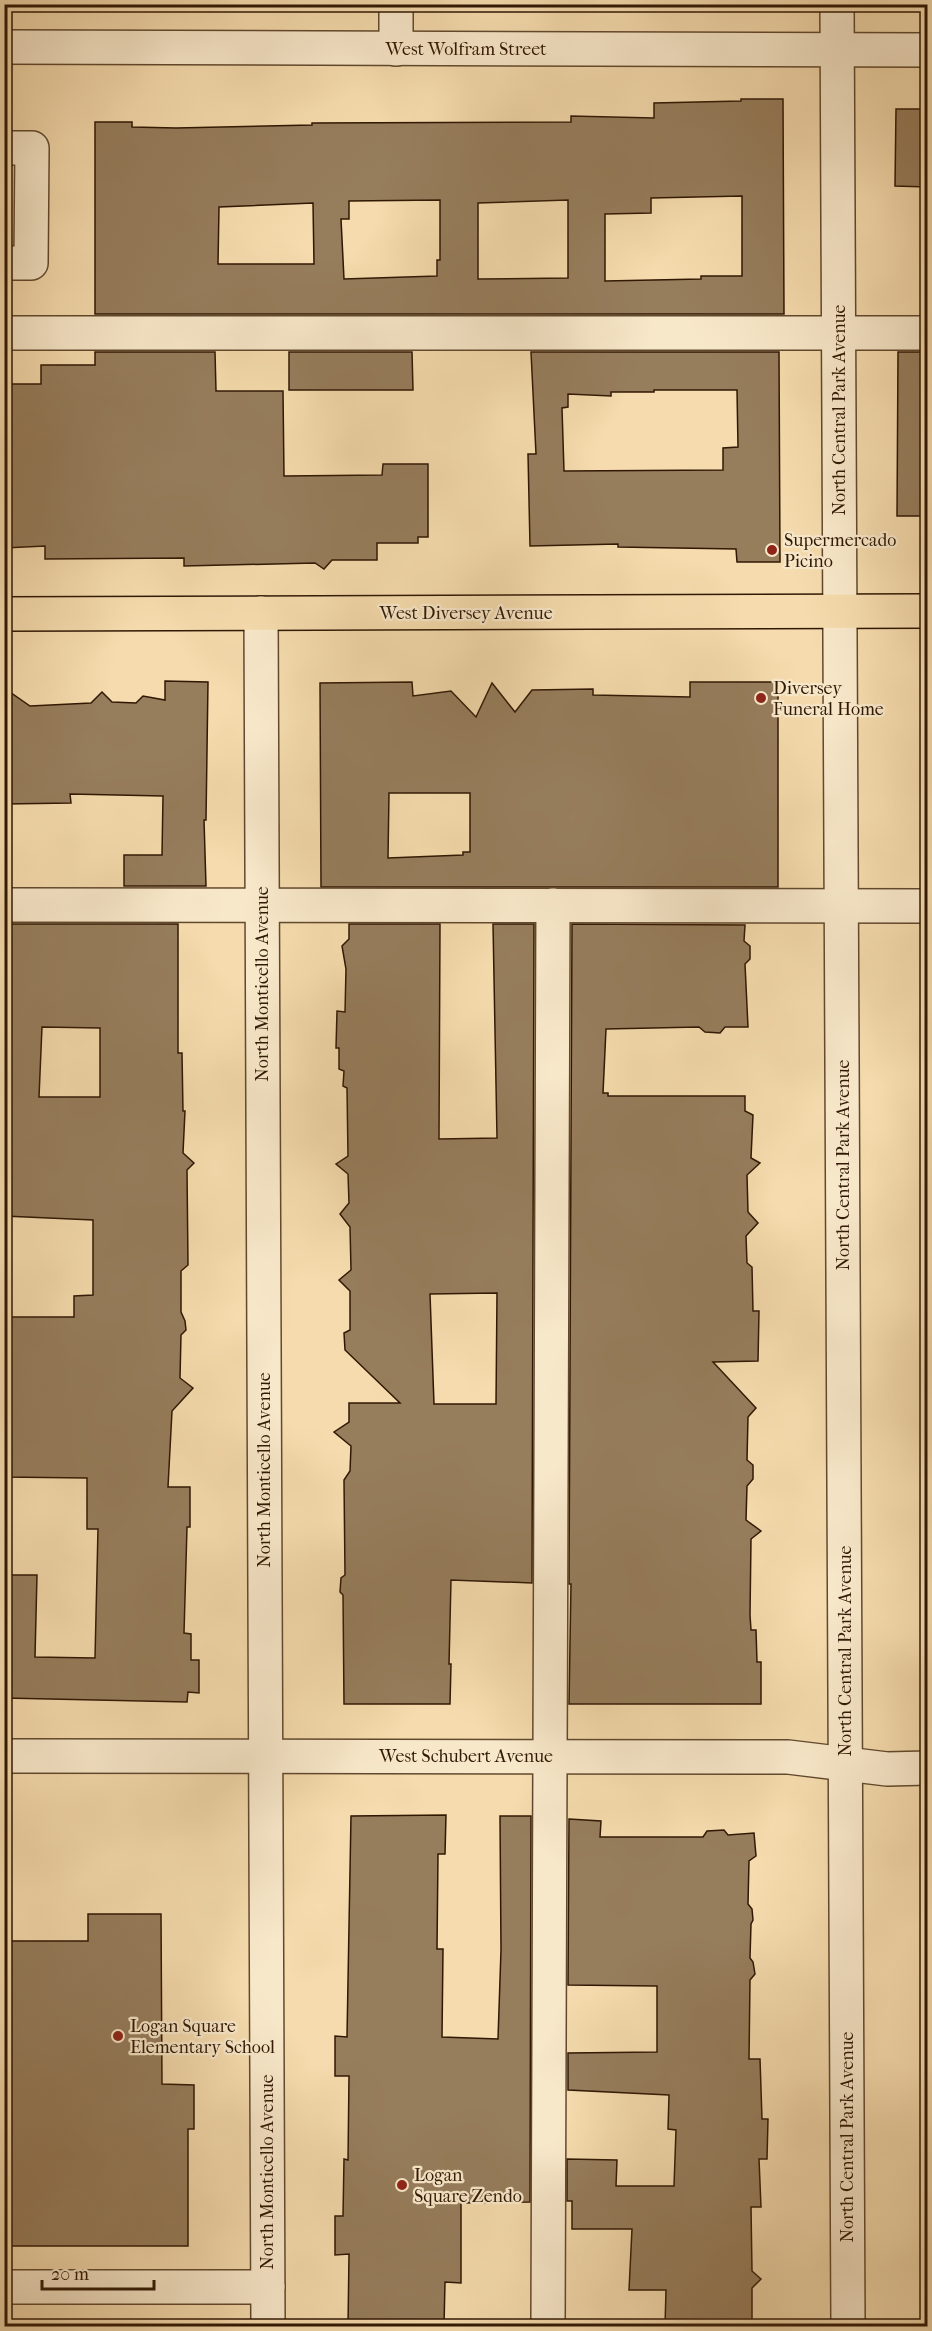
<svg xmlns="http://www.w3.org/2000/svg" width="932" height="2331" viewBox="0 0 932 2331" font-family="'IM FELL French Canon',serif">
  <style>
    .building { fill: #967d5c; stroke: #301804; stroke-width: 1.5; fill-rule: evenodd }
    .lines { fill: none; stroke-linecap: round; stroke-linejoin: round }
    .minor-casing { stroke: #61492e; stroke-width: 36 }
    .major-casing { stroke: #301804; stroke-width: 36 }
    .minor { stroke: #f8e8ca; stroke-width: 33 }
    .major { stroke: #f5dbad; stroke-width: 33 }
    .poi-dot { fill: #8f2418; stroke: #f8e8ca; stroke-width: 2 }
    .labels { text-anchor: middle; stroke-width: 4.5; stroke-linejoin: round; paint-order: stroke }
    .street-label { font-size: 18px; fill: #301804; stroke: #f8e8ca }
    .poi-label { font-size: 18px; fill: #301804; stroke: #f8e8ca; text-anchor: start }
  </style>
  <rect width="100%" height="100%" fill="#f5dbad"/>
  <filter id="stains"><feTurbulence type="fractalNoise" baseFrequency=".00333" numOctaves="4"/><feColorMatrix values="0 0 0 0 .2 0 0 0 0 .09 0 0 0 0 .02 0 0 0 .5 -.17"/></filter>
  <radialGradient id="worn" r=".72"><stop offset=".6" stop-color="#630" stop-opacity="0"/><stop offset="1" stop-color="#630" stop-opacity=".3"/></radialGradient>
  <!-- building -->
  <g class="building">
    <path d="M741,99H783L784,314H95V122H132V127L176,128L312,125V123L571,122V116L654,118V103L741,101ZM742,196V276H701V279L605,281V214L651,213V198ZM440,200V260H437V276L344,279L341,219H349V201ZM568,200V278L478,279V203ZM313,203L314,264H218L219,207Z"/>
    <polygon points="896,109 927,109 927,187 895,186"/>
    <polygon points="95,352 215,352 216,391 283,391 284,476 382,475 383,464 428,464 428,537 418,537 418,543 377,543 377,560 332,560 324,569 315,563 184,566 184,558 45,559 45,546 4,548 4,384 41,384 41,365 95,365"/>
    <polygon points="289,352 412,352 413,390 289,390"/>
    <path d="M531,352H779L780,562H737L736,549L618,547V544L530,546L528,454H536ZM654,390H737L738,447L723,448V470L564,471L562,408L568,407V394L611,396V392H654Z"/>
    <polygon points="898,352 927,352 927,516 897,516"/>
    <polygon points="165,681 208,682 206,820 204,820 206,886 124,886 124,855 162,855 163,796 70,794 71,803 4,804 4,688 30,706 91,703 102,692 112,702 136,703 143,696 165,700"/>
    <path d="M412,682L413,696L451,691L476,717L492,683L515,712L532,690L593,689V695L690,697V682H778V887H321L320,683ZM389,793H470V852H463V855L388,858Z"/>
    <path d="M4,924H178V1053H182L183,1111H185L183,1153L194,1163L187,1170L188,1265L181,1271V1312L185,1321L186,1330L181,1335L180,1378L193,1388L172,1411L168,1487H190V1527H187L184,1633L191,1634V1660H199V1693L188,1692L187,1702L4,1698V1575H37L35,1657L95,1658L98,1529H87V1478L4,1477V1317H74V1296L93,1295V1220L4,1216ZM42,1027L100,1028V1097H39Z"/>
    <path d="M349,924H440L439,1139L497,1138L493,924H534L532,1583L451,1580L449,1664H451L450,1704H344L343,1595L340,1592L341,1578L345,1575L344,1480L350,1471L351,1446L334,1432L349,1422V1403H400L345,1350L344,1333L350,1330V1291L339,1280L351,1270L350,1227L340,1214L349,1203L348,1174L336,1164L348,1156L347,1088L343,1086L344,1071L339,1069V1048H336L337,1011L345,1012L346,969L342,946L349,939ZM497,1293L496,1404H434L430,1294Z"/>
    <polygon points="572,924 745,925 744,941 750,946 750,959 745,964 748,1027 725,1027 720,1033 705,1032 699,1027 606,1029 603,1093 608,1093 608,1096 745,1096 745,1111 753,1115 751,1158 760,1163 747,1175 748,1212 758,1223 746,1236 747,1263 752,1267 753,1311 759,1311 758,1361 713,1362 756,1408 748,1417 747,1460 753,1465 753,1479 747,1486 746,1520 761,1531 751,1539 750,1615 751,1630 756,1630 757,1662 761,1662 761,1704 569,1704 571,1584 569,1584"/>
    <polygon points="446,1815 445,1854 438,1854 437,1949 443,1949 442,2037 498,2039 501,1950 500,1816 531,1816 530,2202 461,2203 461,2283 445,2282 444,2326 348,2326 349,2254 335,2255 335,2216 343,2216 344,2159 348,2160 349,2076 335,2076 335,2036 347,2037 351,1816"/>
    <polygon points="569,1819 601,1821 600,1837 703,1837 707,1831 724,1830 728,1835 754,1833 756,1856 749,1861 748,1904 752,1909 753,1920 751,1924 750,1958 753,1962 755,1974 750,1980 749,2059 760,2059 762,2119 768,2119 767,2159 759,2159 761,2207 751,2207 752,2271 761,2279 752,2288 752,2326 665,2326 666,2290 629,2290 632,2229 572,2229 572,2201 567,2201 567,2159 617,2160 616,2186 674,2186 676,2130 668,2129 669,2095 568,2090 568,2053 657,2052 657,1986 568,1985"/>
    <polygon points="88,1914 161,1914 162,2084 194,2085 194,2129 188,2129 188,2246 4,2246 4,1941 88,1941"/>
  </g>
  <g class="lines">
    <defs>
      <g id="minor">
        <polyline points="396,4 396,49"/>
        <polyline points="837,4 848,2326"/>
        <polyline points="4,47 928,50"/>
        <polyline points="4,148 32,148 31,263 4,263"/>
        <polyline points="4,333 928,333"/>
        <polyline points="261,613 268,2326"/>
        <polyline points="4,905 928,906"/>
        <polyline points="4,1756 788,1757 887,1769 928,1768"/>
        <polyline points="4,2287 268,2287"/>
        <polyline points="548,2326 553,905"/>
      </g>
      <polyline id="major" points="4,614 928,611"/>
    </defs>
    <!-- minor casing -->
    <use href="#minor" class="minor-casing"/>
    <!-- major casing -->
    <use href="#major" class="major-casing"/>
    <!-- minor -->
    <use href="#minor" class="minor"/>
    <!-- major -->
    <use href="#major" class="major"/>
  </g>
  <!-- markers -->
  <g class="poi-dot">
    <circle cx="772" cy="550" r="6"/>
    <circle cx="761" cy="698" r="6"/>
    <circle cx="118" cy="2036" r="6"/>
    <circle cx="402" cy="2185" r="6"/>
  </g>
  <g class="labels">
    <!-- street labels -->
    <g class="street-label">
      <text x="466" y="55">West Wolfram Street</text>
      <text transform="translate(839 410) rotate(-90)" y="6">North Central Park Avenue</text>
      <text x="466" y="619">West Diversey Avenue</text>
      <text transform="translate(262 984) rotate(-90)" y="6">North Monticello Avenue</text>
      <text transform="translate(843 1165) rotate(-90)" y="6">North Central Park Avenue</text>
      <text transform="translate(264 1470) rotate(-90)" y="6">North Monticello Avenue</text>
      <text transform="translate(845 1651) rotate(-90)" y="6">North Central Park Avenue</text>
      <text x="466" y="1762">West Schubert Avenue</text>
      <text transform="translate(847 2137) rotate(-90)" y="6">North Central Park Avenue</text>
      <text transform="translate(267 2172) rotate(-90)" y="6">North Monticello Avenue</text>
    </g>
    <!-- poi labels -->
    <g class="poi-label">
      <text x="784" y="546">Supermercado<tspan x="784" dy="21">Picino</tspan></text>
      <text x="773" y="694">Diversey<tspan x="773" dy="21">Funeral Home</tspan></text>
      <text x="130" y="2032">Logan Square<tspan x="130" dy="21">Elementary School</tspan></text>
      <text x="414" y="2181">Logan<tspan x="414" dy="21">Square Zendo</tspan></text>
    </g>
  </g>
  <!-- margin -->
  <rect width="932" height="2331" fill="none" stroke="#f5dbad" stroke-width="24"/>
  <rect x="6" y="6" width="920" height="2319" fill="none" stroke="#301804" stroke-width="3"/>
  <rect x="12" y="12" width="908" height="2307" fill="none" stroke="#301804" stroke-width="1.5"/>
  <!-- scale -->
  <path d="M42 2280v9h112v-9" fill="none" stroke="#301804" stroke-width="3"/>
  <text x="51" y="2280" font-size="18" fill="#301804" stroke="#f8e8ca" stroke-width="4.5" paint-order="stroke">20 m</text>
  <rect width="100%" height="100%" filter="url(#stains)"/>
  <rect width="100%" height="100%" fill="url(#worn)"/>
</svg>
